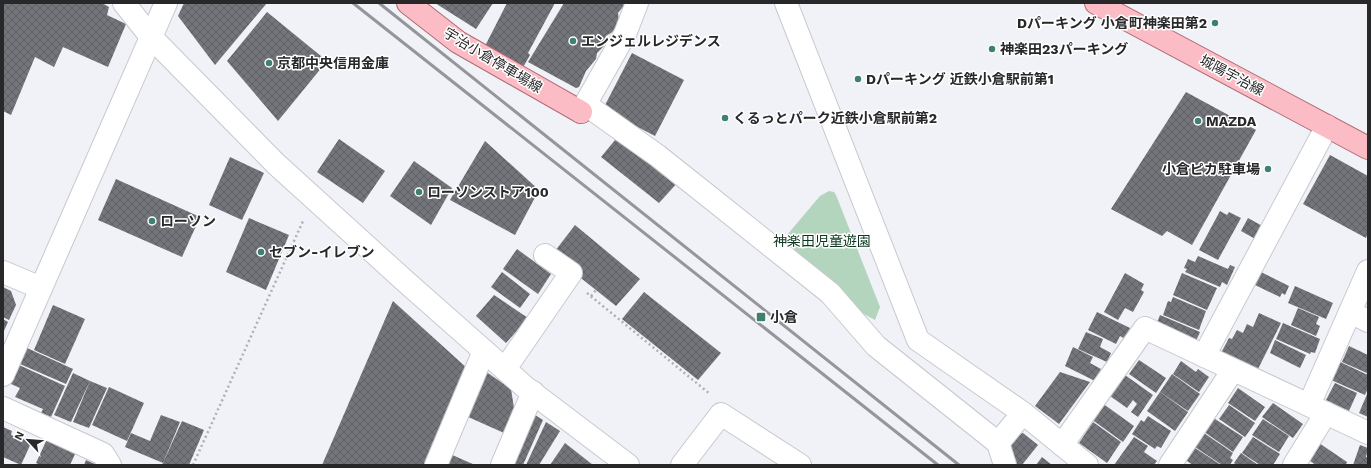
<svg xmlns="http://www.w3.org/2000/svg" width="1371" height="468" viewBox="0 0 1371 468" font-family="'Work Sans','Noto Sans JP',sans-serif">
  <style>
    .green { fill: #b3d5be }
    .building { fill: url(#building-cross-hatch) }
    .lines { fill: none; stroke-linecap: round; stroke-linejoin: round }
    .minor-casing { stroke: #c6c9ce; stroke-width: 24 }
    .major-casing { stroke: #b06c75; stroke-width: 24 }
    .path { stroke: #aeafb3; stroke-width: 2.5; stroke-dasharray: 2 3; stroke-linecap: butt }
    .minor { stroke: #fff; stroke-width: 22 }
    .major { stroke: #fcbcc5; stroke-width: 22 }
    .rail { stroke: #95969a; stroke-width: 3 }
    .poi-dot { fill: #40806f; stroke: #fff; stroke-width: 1.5 }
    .labels { text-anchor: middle; stroke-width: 3; stroke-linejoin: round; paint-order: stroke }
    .poi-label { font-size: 14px; font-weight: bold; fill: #28282a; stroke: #fff; text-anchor: start }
    .street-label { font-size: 14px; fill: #28282a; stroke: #fff }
    .park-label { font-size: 14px; fill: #0a361f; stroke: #fff }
  </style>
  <defs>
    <pattern id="building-cross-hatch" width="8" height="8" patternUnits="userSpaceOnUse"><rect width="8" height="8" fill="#73757a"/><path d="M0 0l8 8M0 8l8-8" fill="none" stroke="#5e6064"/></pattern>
  </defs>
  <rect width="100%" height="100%" fill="#f0f2f7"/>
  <!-- green -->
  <polygon class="green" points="829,191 834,192 836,195 880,307 875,320 839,301 776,248 820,196"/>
  <!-- building -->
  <g class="building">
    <polygon points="3,3 102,3 109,7 107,15 126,24 108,67 63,47 54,67 35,57 11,115 3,111"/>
    <polygon points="184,3 267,3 215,65 178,16"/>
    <polygon points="435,3 493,3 476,29"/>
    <polygon points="507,3 555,3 528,53 530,55 521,71 483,50"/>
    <polygon points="564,3 626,3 618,13 619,21 614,31 606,36 604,46 597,53 596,59 586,71 579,87 576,88 528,62"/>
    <polygon points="267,12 327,61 278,121 227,61"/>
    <polygon points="632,53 684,80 655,136 603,109"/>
    <polygon points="1186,92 1256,130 1192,245 1167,231 1162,236 1111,209"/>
    <polygon points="620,134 679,181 659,203 601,157"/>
    <polygon points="339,139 385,171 363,203 317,172"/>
    <polygon points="485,141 539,190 515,235 450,200"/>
    <polygon points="1330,155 1368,176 1368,233 1366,238 1303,204"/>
    <polygon points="230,157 264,173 242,220 209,205"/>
    <polygon points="414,161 452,188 431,225 390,196"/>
    <polygon points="116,179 200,217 182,257 98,220"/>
    <polygon points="1220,211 1227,215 1229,212 1241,218 1218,260 1199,250"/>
    <polygon points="249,218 289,235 266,290 226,272"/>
    <polygon points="1248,218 1266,228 1259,241 1241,231"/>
    <polygon points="575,225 640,279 616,306 552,255"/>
    <polygon points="517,249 551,274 538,294 503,269"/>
    <polygon points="1198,256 1228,269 1230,265 1235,267 1227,285 1222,282 1220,287 1185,272 1187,269 1184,268 1188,259 1195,262"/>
    <polygon points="502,272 530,294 520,308 491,287"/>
    <polygon points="1261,272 1289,286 1285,295 1282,293 1280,297 1255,285"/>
    <polygon points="1125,273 1144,284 1141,290 1144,292 1133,312 1125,308 1118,320 1104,312"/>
    <polygon points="1182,273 1217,288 1207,310 1173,295"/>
    <polygon points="1295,286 1333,303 1326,319 1288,303"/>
    <polygon points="3,287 11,291 16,305 9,320 3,317"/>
    <polygon points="644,292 721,353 698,380 622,319"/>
    <polygon points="494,295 528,318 506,343 476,316"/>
    <polygon points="1173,297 1206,311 1199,330 1163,315 1168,301 1171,302"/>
    <polygon points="393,301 468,369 425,465 322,465"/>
    <polygon points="53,305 85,319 65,364 34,350"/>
    <polygon points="1298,308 1319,317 1316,324 1320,326 1316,336 1291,325"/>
    <polygon points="1097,312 1130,328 1125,339 1120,336 1116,344 1088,330"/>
    <polygon points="1259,313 1281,323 1257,371 1221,353 1229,338 1232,339 1237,330 1243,333 1247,324 1253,327"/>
    <polygon points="1160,315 1200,332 1196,341 1155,328"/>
    <polygon points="3,319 8,322 3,333"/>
    <polygon points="1283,323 1320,339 1315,353 1311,352 1310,354 1276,339"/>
    <polygon points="1086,332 1103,339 1100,347 1111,353 1107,362 1078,349"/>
    <polygon points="1275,340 1306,355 1300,368 1270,353"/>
    <polygon points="1349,346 1368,355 1367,373 1342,362"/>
    <polygon points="1073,347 1093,357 1090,363 1101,369 1095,381 1065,366"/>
    <polygon points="27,348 73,369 66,384 20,364"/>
    <polygon points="1139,360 1166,378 1156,393 1129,374"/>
    <polygon points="1181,361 1196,372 1198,369 1209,377 1199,392 1173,374"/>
    <polygon points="1338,361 1368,375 1368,388 1365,395 1329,379"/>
    <polygon points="19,365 65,386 51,417 41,413 43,409 15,397 20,388 11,384"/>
    <polygon points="485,371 511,389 514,408 504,433 466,416"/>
    <polygon points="1060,372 1090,382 1059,424 1035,406"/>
    <polygon points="73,373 90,381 71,422 54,415"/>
    <polygon points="1172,374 1200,394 1188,411 1160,392"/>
    <polygon points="1125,375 1153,395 1138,417 1131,412 1137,404 1133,400 1127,408 1110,396"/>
    <polygon points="90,381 107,388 89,428 73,422"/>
    <polygon points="1335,383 1357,393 1349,411 1326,400"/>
    <polygon points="109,387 144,403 127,441 92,425"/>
    <polygon points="1238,388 1265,407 1255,421 1228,403"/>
    <polygon points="1160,392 1188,412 1175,431 1147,411"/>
    <polygon points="1368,392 1368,417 1359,413"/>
    <polygon points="1102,403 1134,426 1123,442 1091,419"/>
    <polygon points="1273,403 1303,424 1293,438 1262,417"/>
    <polygon points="1229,405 1255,423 1245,437 1219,419"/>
    <polygon points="161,415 180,422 163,463 125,447 131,433 150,441"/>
    <polygon points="535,415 543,420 523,465 504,465"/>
    <polygon points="1148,416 1171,431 1161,448 1157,446 1155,449 1132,434 1141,420 1144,422"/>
    <polygon points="1212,417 1243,437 1233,452 1203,431"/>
    <polygon points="1263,419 1289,436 1279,452 1252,435"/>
    <polygon points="182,421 204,430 189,465 162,465"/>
    <polygon points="546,422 560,431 539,465 526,465"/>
    <polygon points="1093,422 1121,442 1107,463 1079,443"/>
    <polygon points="3,427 12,431 11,435 18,438 20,435 32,441 21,465 3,457"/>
    <polygon points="1023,433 1038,445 1022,465 1012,465 1004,440"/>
    <polygon points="1204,433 1233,453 1230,458 1233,460 1230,465 1222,465 1195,447"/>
    <polygon points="1134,437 1148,446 1144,452 1157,461 1154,465 1114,465"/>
    <polygon points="1253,437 1280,454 1273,465 1260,465 1242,453"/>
    <polygon points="47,439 76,452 70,465 40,465 36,463"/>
    <polygon points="565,443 593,465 550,465"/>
    <polygon points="1319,443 1347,462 1346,465 1316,465 1307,459"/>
    <polygon points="1360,445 1368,448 1366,457 1368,458 1368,463 1367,465 1353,465"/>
    <polygon points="1192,446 1221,465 1193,465 1184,459"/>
    <polygon points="1241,453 1258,465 1236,465 1234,463"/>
    <polygon points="450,454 475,465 446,465"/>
    <polygon points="1042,457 1052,465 1036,465"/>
    <polygon points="86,460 97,465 84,465"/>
  </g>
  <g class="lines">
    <defs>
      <g id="minor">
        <polyline points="124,3 151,37 276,164 405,281 525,387 628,465"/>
        <polyline points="786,3 918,340 1023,413"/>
        <polyline points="585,104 658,156 830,293 876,346 998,443 1023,413 1087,465"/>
        <polyline points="581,112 625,34 637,3"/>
        <polyline points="3,272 41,288"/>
        <polyline points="1350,312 1368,321"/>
        <polyline points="1204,356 1327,126"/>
        <polyline points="505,369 571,273 545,255"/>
        <polyline points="3,375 166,3"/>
        <polyline points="1309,405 1368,271"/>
        <polyline points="3,408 103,454 110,465"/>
        <polyline points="998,443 1005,465"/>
        <polyline points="1062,445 1145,328 1368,433"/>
        <polyline points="436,465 484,351"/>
        <polyline points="502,465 533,392"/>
        <polyline points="682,465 721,414 800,465"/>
        <polyline points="1170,465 1233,370"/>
        <polyline points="1294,465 1326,413"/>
      </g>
      <g id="major">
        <polyline points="408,3 458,42 581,112"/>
        <polyline points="1096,3 1368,148"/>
      </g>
    </defs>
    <!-- minor casing -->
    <use href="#minor" class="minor-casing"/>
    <!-- major casing -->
    <use href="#major" class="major-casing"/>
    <!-- path -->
    <g class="path">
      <polyline points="587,293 710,394"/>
      <polyline points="591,296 596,290"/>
      <polyline points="193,465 303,221"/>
    </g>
    <!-- minor -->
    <use href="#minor" class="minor"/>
    <!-- major -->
    <use href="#major" class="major"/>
    <!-- rail -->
    <g class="rail">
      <polyline points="353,3 938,465"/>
      <polyline points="379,3 959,465"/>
    </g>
  </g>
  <!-- markers -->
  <g class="poi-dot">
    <circle cx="1215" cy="23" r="4"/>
    <circle cx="573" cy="41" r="4"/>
    <circle cx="992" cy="49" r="4"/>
    <circle cx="269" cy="63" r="4"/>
    <circle cx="858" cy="79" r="4"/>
    <circle cx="725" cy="118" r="4"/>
    <circle cx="1198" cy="121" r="4"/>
    <circle cx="1268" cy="169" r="4"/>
    <circle cx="419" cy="192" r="4"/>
    <circle cx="152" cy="221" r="4"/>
    <circle cx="261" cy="252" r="4"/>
    <rect x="756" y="312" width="10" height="10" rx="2"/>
  </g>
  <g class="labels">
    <!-- poi labels -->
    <g class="poi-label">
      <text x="1207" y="28" text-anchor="end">Dパーキング 小倉町神楽田第2</text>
      <text x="581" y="46">エンジェルレジデンス</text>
      <text x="1000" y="54">神楽田23パーキング</text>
      <text x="277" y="68">京都中央信用金庫</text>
      <text x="866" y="84">Dパーキング 近鉄小倉駅前第1</text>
      <text x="733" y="123">くるっとパーク近鉄小倉駅前第2</text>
      <text x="1206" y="126">MAZDA</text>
      <text x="1260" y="174" text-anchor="end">小倉ピカ駐車場</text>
      <text x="427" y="197">ローソンストア100</text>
      <text x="160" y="226">ローソン</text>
      <text x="269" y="257">セブン-イレブン</text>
      <text x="770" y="322">小倉</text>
    </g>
    <!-- street labels -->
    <g class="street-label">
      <text transform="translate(493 60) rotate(31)" y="5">宇治小倉停車場線</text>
      <text transform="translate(1232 75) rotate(28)" y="5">城陽宇治線</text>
    </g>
    <!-- park labels -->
    <g class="park-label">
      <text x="822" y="246">神楽田児童遊園</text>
    </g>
  </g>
  <!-- border -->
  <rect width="1371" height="468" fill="none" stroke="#28282a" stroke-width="8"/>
  <!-- north arrow -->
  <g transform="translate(28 440) rotate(296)" stroke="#ffffff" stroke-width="3" paint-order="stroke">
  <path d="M0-3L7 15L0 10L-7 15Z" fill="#28282a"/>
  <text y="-6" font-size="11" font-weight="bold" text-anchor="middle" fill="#28282a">N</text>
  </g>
</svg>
